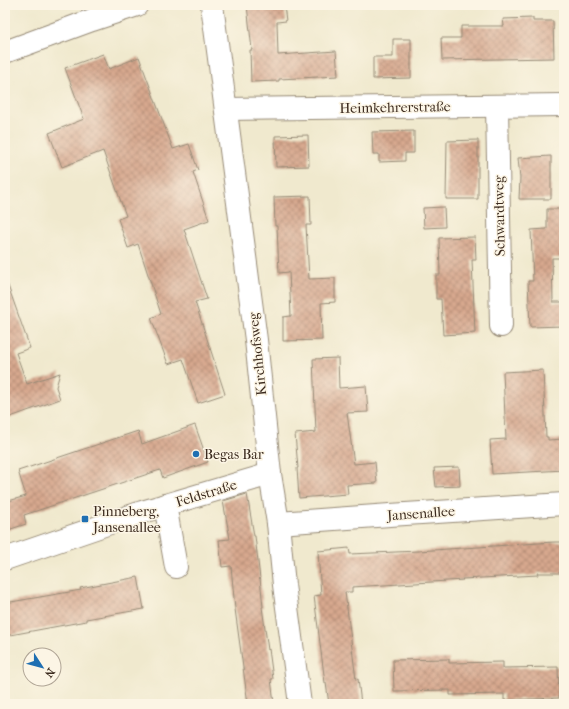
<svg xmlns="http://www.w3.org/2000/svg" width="569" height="709" viewBox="0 0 569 709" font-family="'IM FELL French Canon',serif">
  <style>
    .building { fill: url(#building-cross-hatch) }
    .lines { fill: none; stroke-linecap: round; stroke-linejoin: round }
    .minor-casing { stroke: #968a76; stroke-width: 24 }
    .minor { stroke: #fff; stroke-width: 22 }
    .poi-dot { fill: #1f6fb2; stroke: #fcf5e5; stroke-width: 1.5 }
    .labels { text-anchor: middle; stroke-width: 3; stroke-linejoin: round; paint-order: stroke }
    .street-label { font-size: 14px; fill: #3b2a1e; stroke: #fcf5e5 }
    .poi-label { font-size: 14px; fill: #3b2a1e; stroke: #fcf5e5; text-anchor: start }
  </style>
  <defs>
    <pattern id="building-cross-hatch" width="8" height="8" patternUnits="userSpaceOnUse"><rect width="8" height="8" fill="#d7a88e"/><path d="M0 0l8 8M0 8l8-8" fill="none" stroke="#b08973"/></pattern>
  </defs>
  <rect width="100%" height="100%" fill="#fcf5e5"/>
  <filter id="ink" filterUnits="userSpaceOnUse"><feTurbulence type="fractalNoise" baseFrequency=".025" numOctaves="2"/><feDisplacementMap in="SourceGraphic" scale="8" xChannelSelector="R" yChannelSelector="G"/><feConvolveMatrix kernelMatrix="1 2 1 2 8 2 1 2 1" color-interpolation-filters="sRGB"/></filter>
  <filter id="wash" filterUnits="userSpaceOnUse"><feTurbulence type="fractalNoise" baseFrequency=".012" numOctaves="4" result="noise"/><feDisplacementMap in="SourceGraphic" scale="16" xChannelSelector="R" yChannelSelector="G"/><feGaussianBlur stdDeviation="0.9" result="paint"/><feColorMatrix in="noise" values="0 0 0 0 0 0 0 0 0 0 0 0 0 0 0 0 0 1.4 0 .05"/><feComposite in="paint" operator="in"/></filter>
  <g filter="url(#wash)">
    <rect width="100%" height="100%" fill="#f0e9ce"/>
    <g id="blocks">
      <!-- building -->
      <g class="building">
        <polygon points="247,5 284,5 286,21 277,22 278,55 336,51 338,76 279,79 279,81 251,82 250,50 252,50"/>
        <polygon points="533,18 533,21 553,21 554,58 442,60 441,38 461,38 461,26 504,26 503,19"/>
        <polygon points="393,39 411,39 411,78 373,79 373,57 393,57"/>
        <polygon points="103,54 109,69 139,57 173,149 189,144 198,170 193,172 209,220 184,229 207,299 195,302 225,394 198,403 183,359 168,364 151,318 161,314 138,244 128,248 118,219 126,216 103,151 62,167 49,133 84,119 65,68"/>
        <polygon points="414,131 414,153 405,153 405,161 379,162 379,154 373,154 372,132"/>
        <polygon points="308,135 309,166 276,167 275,136"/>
        <polygon points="478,140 478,199 446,199 447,141"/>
        <polygon points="551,156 551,199 519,199 520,178 518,158"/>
        <polygon points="310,196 311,225 306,225 309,279 335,278 335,302 321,303 322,340 283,341 283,317 291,316 289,272 279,273 277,226 275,226 274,197"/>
        <polygon points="444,207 445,227 424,228 423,208"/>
        <polygon points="547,209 564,209 564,258 552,258 553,302 564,302 564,326 530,327 528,281 533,281 531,230 547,229"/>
        <polygon points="475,237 476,260 472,260 475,333 443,335 441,299 436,299 436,275 440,275 439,238"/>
        <polygon points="7,283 30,348 16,353 27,384 60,373 56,387 60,399 5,419 5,284"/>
        <polygon points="338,358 339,388 366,386 368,412 347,413 354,464 375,462 377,483 347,485 348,494 299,498 297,468 298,468 295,434 316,432 313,359"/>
        <polygon points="543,370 546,437 548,437 548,440 564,439 564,470 492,474 490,440 506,439 503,372"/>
        <polygon points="195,425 208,462 163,478 160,470 24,515 26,524 5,531 5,502 26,496 18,471 138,431 142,444"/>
        <polygon points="459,467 460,486 436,487 434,468"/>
        <polygon points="247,494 254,536 255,536 260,579 260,578 263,607 262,607 268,650 269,649 273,679 271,679 274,704 248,704 235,609 231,566 222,567 219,540 230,539 223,501"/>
        <polygon points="554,542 564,542 564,573 537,573 538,575 462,579 463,580 352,587 352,592 345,592 356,680 358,679 361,704 329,704 326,683 325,683 314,596 321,595 318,551 349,548 350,554 418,551"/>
        <polygon points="138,577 144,609 86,619 86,621 5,636 5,603 81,590 80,588"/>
        <polygon points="449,659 449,663 503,662 503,668 558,667 559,698 504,700 504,694 450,695 450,690 394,691 393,660"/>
      </g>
    </g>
  </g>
  <g filter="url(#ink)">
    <use href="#blocks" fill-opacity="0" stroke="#968a76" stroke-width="1"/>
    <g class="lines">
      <defs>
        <g id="minor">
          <polyline points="212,5 256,340 270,474 278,523 284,585 300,704"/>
          <polyline points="5,52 92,20 137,5"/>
          <polyline points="497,106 501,326"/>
          <polyline points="226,109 564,105"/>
          <polyline points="165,505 176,567"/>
          <polyline points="278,523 390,515 564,504"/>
          <polyline points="5,559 142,512 270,474"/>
        </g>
      </defs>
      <!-- minor casing -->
      <use href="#minor" class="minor-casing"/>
      <!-- minor -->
      <use href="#minor" class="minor"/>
    </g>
  </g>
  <!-- markers -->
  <g class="poi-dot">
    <circle cx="196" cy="454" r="4"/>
    <rect x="81" y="515" width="8" height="8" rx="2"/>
  </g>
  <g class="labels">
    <!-- street labels -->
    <g class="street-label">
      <text transform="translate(395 107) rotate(-1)" y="5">Heimkehrerstraße</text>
      <text transform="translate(499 216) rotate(-91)" y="5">Schwardtweg</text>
      <text transform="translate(257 354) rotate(-96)" y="5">Kirchhofsweg</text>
      <text transform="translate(206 493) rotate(-17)" y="5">Feldstraße</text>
      <text transform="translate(421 513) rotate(-4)" y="5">Jansenallee</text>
    </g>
    <!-- poi labels -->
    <g class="poi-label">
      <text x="204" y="459">Begas Bar</text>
      <text x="93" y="516">Pinneberg,<tspan x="93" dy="16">Jansenallee</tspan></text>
    </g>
  </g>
  <!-- margin -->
  <rect width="569" height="709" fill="none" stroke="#fcf5e5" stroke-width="20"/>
  <!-- north arrow -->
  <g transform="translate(42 667) rotate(126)"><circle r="19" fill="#fcf5e5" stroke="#afa495"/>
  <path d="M0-3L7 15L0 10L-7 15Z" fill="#1f6fb2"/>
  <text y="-6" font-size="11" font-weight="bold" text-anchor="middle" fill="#3b2a1e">N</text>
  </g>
</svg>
